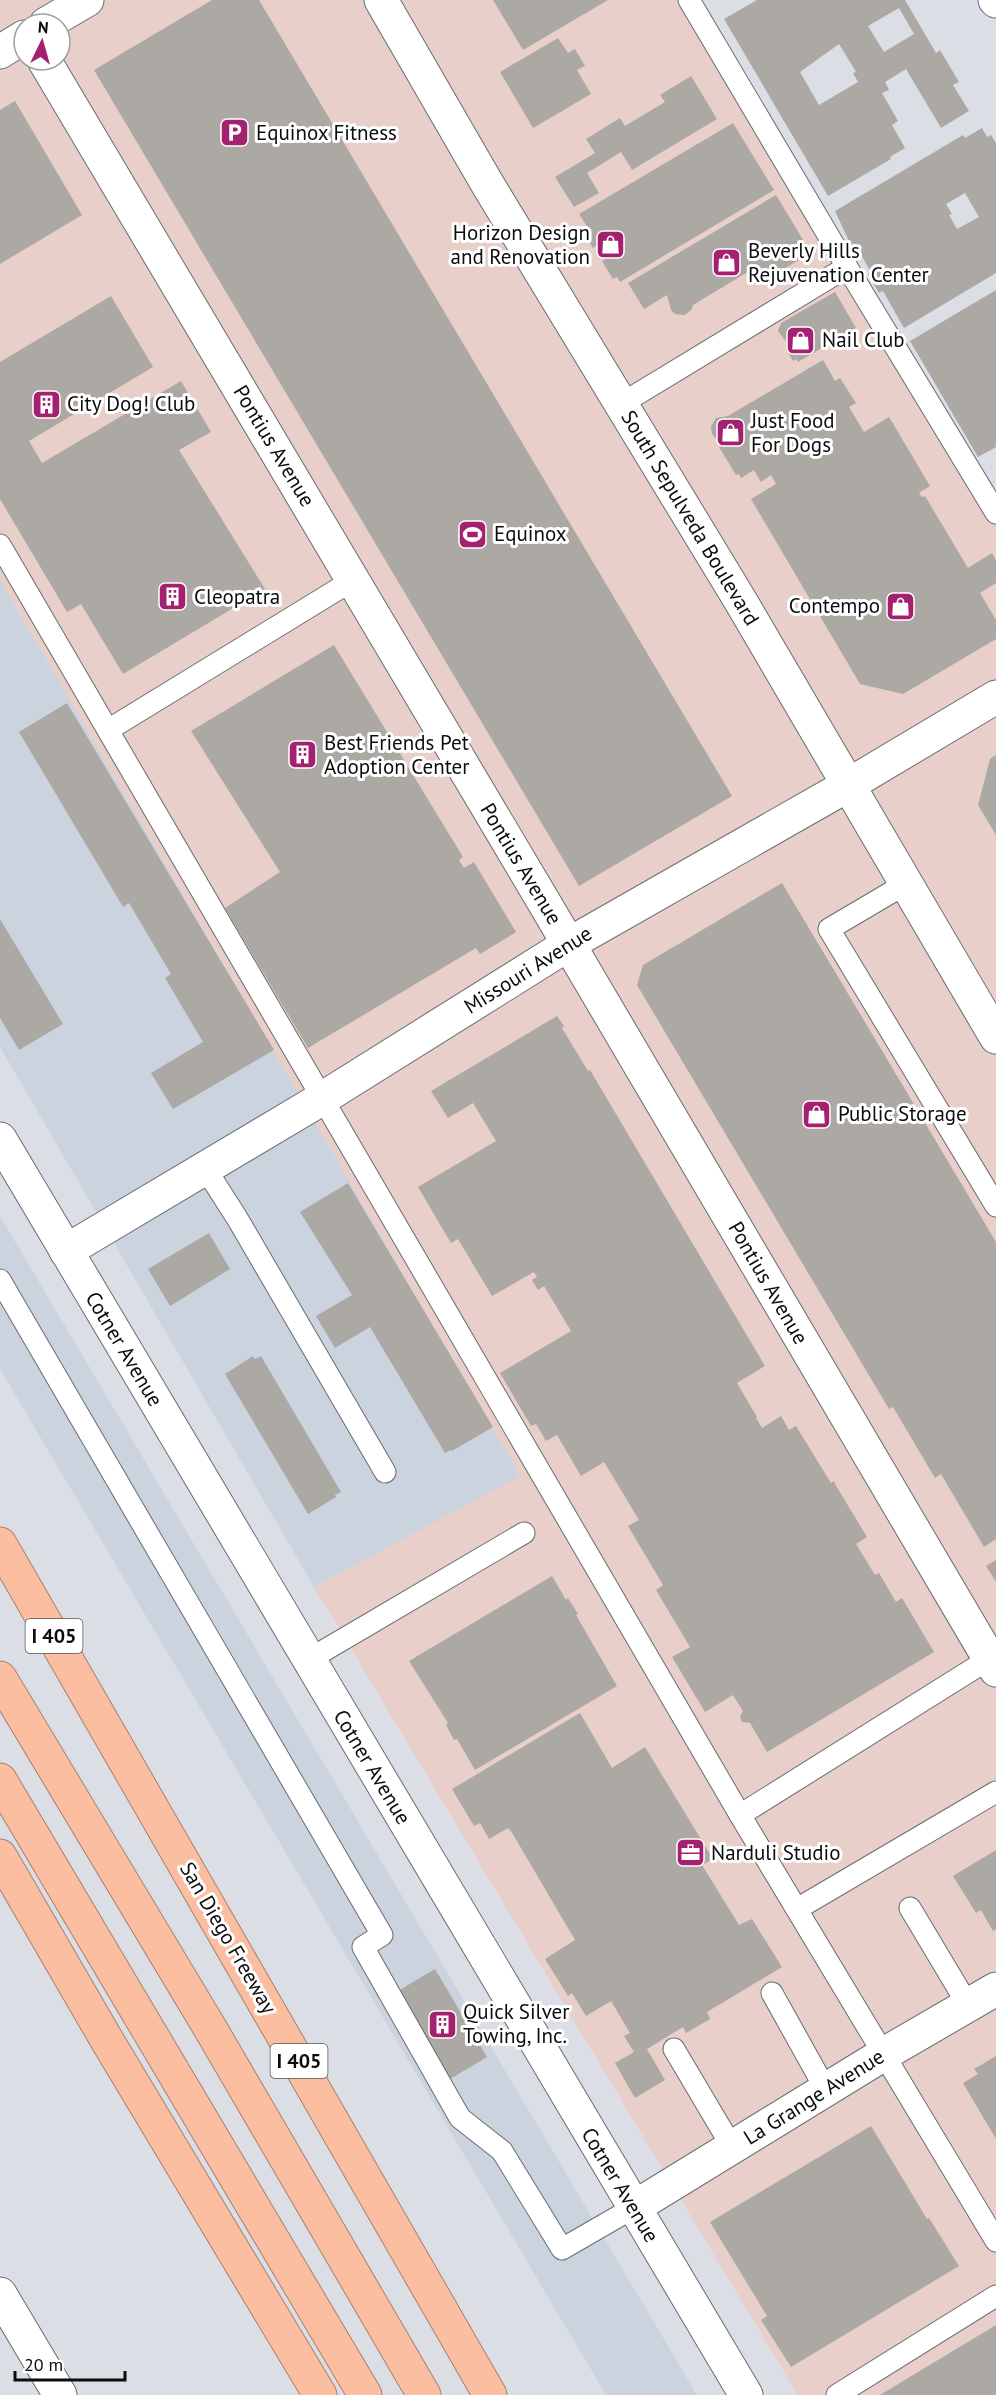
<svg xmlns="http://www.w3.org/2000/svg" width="996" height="2395" viewBox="0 0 996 2395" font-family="'PT Sans',sans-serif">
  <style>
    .commercial { fill: #e8cfc9; fill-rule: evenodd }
    .built { fill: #cbd3df }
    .building { fill: #aca8a3; fill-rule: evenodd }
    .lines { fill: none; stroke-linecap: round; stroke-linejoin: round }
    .service-casing { stroke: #686b71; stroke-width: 23 }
    .minor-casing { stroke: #686b71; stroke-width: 35 }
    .secondary-casing { stroke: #686b71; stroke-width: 35 }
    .motorway-casing { stroke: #a8806d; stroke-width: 35 }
    .service { stroke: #fff; stroke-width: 21 }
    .minor { stroke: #fff; stroke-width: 33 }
    .secondary { stroke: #fff; stroke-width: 33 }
    .motorway { stroke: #fcbea0; stroke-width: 33 }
    .labels { text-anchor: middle; stroke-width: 6; stroke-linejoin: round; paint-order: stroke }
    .shield { fill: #fff; stroke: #545556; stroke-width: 1.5 }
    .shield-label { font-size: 20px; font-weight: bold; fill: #0b0c0e }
    .poi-label { font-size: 21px; fill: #0b0c0e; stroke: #fff; text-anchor: start }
    .street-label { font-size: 21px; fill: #0b0c0e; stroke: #fff }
  </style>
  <rect width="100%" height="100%" fill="#dbdfe5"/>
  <!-- commercial -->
  <path class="commercial" d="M0,0H688L996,522V2395H798L314,1587L519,1475L0,580ZM24,24H60V60H24Z"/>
  <!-- built -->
  <g class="built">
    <polygon points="0,580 520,1476 314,1587 0,1047"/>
    <polygon points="0,1216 697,2395 606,2395 0,1369"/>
  </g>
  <!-- building -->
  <g class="building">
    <polygon points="212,0 259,0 732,796 579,886 94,70"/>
    <polygon points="493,0 608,0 523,50"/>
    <path d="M757,0H905L936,53L940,50L959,82L953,85L969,111L941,128L906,69L885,82L889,90L882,93L898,121L892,125L905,148L890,157L891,159L828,196L724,19ZM899,8L914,34L884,52L868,26ZM839,44L856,72L853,73L858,82L819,105L800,72Z"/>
    <polygon points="558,38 568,53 575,49 585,66 577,70 591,94 533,128 500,72"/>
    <polygon points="691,76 717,119 632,170 621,152 587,173 599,193 574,207 555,177 595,153 586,139 620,118 625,126 665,102 660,95"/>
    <polygon points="15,101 82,215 0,264 0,110"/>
    <polygon points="733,123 774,190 620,282 617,277 613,279 602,261 605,259 597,245 593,248 583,231 588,228 579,214"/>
    <path d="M982,128L987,137L991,135L996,143V273L904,328L883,291L879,293L868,274L871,272L857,248L853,250L835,211L963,135L965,138ZM965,193L979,217L957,229L949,215L952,214L946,204Z"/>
    <polygon points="776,195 811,253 775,274 772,281 768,283 759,283 750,273 746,273 693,305 692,309 685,315 675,314 671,310 667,295 644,309 628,283"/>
    <polygon points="996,290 996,447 978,457 910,341"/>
    <polygon points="835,292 856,328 798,362 796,359 793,361 786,349 789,347 787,343 778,331 781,323"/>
    <polygon points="111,296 153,367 29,441 42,463 181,381 211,432 179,450 265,589 123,674 81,604 67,612 0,499 0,362"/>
    <polygon points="823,360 835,381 840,378 856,403 849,407 864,432 889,417 930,486 919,493 922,497 925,496 968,568 992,553 996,560 996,583 980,593 996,620 996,639 903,694 860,684 751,499 776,484 771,475 761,482 754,470 741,478 739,474 736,475 719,447 722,446 712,434 711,426 716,418 728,416"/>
    <polygon points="334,645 463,857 459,860 464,868 474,862 516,932 480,954 476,948 308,1048 225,908 280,872 191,731"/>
    <polygon points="67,703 274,1050 173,1109 151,1073 203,1042 165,978 171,974 129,903 123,907 19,732"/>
    <polygon points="996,755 996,835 978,805 990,759"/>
    <polygon points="782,883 996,1242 996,1539 984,1547 941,1474 935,1478 893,1407 889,1409 637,985 643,965"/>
    <polygon points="0,919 63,1024 19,1050 0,1018"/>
    <polygon points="557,1016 564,1026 562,1028 588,1071 590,1070 765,1366 737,1383 757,1417 756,1418 762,1428 781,1416 789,1430 796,1426 831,1483 834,1481 835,1484 867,1537 856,1544 875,1575 879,1573 896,1602 902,1598 934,1652 767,1752 750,1723 742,1722 740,1716 743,1711 733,1695 705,1712 672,1657 690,1647 656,1590 663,1585 628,1526 639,1520 604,1462 581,1476 557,1435 546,1441 536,1424 531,1426 500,1373 571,1331 544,1286 538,1290 532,1280 537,1277 534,1272 492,1296 458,1239 451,1243 418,1187 496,1141 473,1103 448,1118 431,1091"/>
    <polygon points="348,1183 493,1427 452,1451 451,1450 445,1453 370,1327 335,1348 316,1316 352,1295 300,1212"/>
    <polygon points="209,1233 230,1269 170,1306 148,1269"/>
    <polygon points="253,1356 255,1359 261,1356 341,1492 335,1495 336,1497 308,1514 225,1374"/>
    <polygon points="996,1560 996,1582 986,1566"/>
    <polygon points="552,1576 566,1600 568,1598 578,1614 576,1615 617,1686 475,1770 457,1739 454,1740 446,1725 448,1723 409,1661"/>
    <polygon points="580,1713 612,1768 645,1747 713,1859 702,1865 739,1925 752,1919 782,1967 707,2012 710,2019 686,2033 683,2027 647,2049 665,2080 635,2098 615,2063 634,2052 624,2036 630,2033 611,2001 586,2016 572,1993 568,1996 545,1959 575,1940 511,1831 508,1828 489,1839 480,1823 474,1826 452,1789"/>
    <polygon points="996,1850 996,1929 993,1931 981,1910 976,1913 953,1876"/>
    <polygon points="435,1969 487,2057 450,2079 398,1991"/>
    <polygon points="996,2056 996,2139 963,2083 978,2074 974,2069"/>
    <polygon points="871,2126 927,2219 929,2218 959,2266 791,2367 761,2320 767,2316 710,2222"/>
    <polygon points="996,2325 996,2395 880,2395"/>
  </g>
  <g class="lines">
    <defs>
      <g id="service">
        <polyline points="689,0 847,267 996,513"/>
        <polyline points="621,404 847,267"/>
        <polyline points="0,545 740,1815 996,2241"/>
        <polyline points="108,730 353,580"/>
        <polyline points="907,883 829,929 996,1206"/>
        <polyline points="205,1168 237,1218 385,1472"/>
        <polyline points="0,1280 382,1935 363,1947 460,2118 502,2151 562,2249 633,2208"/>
        <polyline points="308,1660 524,1533"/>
        <polyline points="740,1815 989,1659"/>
        <polyline points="910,1908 968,2005"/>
        <polyline points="797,1909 996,1792"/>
        <polyline points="772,1993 826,2090"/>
        <polyline points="674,2049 732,2147"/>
        <polyline points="837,2395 996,2296"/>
      </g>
      <g id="minor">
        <polyline points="995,0 996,1"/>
        <polyline points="46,24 87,0"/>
        <polyline points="0,52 24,37"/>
        <polyline points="44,60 545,904 996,1670"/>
        <polyline points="0,1139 746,2395"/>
        <polyline points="66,1251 323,1098 569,944 850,784 996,697"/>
        <polyline points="633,2208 884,2054 996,1989"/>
        <polyline points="0,2294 60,2395"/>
      </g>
      <polyline id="secondary" points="381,0 488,185 740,600 996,1037"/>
      <g id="motorway">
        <polyline points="0,1544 490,2395"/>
        <polyline points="0,1678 210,2028 424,2395"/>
        <polyline points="0,1780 365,2395"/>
        <polyline points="0,1856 108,2042 320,2395"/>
      </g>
    </defs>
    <!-- service casing -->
    <use href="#service" class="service-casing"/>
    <!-- minor casing -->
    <use href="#minor" class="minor-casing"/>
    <!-- secondary casing -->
    <use href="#secondary" class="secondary-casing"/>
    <!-- motorway casing -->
    <use href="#motorway" class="motorway-casing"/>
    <!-- service -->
    <use href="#service" class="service"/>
    <!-- minor -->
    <use href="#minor" class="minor"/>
    <!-- secondary -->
    <use href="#secondary" class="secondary"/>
    <!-- motorway -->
    <use href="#motorway" class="motorway"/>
  </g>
  <!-- icons -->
  <defs>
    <symbol id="parking-square" viewBox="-11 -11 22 22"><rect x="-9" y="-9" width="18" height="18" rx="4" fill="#a42170" stroke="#fff"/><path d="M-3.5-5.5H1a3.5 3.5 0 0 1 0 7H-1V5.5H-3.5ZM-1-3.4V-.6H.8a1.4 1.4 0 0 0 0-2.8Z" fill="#fff"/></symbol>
    <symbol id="shop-square" viewBox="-11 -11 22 22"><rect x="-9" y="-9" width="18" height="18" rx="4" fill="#a42170" stroke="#fff"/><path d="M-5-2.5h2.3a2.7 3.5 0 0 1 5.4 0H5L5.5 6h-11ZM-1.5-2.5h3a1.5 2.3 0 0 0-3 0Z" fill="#fff"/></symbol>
    <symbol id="building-square" viewBox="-11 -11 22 22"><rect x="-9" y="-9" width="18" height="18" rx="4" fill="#a42170" stroke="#fff"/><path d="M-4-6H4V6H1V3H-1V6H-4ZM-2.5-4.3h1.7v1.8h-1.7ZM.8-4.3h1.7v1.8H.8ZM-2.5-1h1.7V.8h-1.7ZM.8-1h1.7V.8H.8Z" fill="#fff"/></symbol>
    <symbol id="stadium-square" viewBox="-11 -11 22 22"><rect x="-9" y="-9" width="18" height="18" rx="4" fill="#a42170" stroke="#fff"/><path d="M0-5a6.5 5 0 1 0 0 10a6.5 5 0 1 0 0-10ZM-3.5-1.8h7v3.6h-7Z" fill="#fff"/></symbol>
    <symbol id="office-square" viewBox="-11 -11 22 22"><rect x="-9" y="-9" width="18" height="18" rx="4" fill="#a42170" stroke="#fff"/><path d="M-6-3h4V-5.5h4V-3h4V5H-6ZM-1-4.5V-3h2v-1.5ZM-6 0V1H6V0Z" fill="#fff"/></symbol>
  </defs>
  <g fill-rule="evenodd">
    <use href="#parking-square" x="218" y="116" width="33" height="33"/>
    <use href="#shop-square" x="594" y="228" width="33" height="33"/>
    <use href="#shop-square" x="710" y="246" width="33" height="33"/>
    <use href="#shop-square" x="784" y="324" width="33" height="33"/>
    <use href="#building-square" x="30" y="388" width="33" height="33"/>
    <use href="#shop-square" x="714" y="416" width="33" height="33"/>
    <use href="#stadium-square" x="456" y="518" width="33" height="33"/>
    <use href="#building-square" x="156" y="580" width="33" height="33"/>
    <use href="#shop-square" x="884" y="590" width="33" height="33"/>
    <use href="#building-square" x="286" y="738" width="33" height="33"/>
    <use href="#shop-square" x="800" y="1098" width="33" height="33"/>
    <use href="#office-square" x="674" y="1836" width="33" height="33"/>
    <use href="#building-square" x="426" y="2008" width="33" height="33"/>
  </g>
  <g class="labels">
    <!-- shield labels -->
    <g class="shield">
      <rect x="25.5" y="1619" width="57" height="34" rx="4.5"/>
      <rect x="270.5" y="2044" width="57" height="34" rx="4.5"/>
    </g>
    <g class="shield-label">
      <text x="54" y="1643">I 405</text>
      <text x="299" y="2068">I 405</text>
    </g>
    <!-- poi labels -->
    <g class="poi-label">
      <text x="256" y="140">Equinox Fitness</text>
      <text x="590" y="240" text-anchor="end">Horizon Design<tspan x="590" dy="24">and Renovation</tspan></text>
      <text x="748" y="258">Beverly Hills<tspan x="748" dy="24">Rejuvenation Center</tspan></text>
      <text x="822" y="347">Nail Club</text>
      <text x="67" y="411">City Dog! Club</text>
      <text x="751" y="428">Just Food<tspan x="751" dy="24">For Dogs</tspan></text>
      <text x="494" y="541">Equinox</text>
      <text x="194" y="604">Cleopatra</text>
      <text x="880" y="613" text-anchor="end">Contempo</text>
      <text x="324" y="750">Best Friends Pet<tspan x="324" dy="24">Adoption Center</tspan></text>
      <text x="838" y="1121">Public Storage</text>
      <text x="711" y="1860">Narduli Studio</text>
      <text x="463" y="2019">Quick Silver<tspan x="463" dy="24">Towing, Inc.</tspan></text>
    </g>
    <!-- street labels -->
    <g class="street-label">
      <text transform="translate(274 446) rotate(59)" y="7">Pontius Avenue</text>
      <text transform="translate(690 518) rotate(59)" y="7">South Sepulveda Boulevard</text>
      <text transform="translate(521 864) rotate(59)" y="7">Pontius Avenue</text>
      <text transform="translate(528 970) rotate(-32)" y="7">Missouri Avenue</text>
      <text transform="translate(768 1283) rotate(60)" y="7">Pontius Avenue</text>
      <text transform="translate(124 1349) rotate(59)" y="7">Cotner Avenue</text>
      <text transform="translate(372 1767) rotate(59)" y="7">Cotner Avenue</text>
      <text transform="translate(228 1938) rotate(60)" y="7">San Diego Freeway</text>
      <text transform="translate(814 2097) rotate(-32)" y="7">La Grange Avenue</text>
      <text transform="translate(620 2185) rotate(59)" y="7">Cotner Avenue</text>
    </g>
  </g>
  <!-- north arrow -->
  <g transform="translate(42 42) rotate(5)"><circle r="28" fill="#ffffff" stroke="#9d9e9f" stroke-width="1.5"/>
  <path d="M0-4.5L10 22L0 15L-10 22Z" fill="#a42170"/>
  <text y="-9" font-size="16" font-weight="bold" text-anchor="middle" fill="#0b0c0e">N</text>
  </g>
  <!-- scale -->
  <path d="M15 2371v9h110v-9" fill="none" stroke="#0b0c0e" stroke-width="3"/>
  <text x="24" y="2371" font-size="18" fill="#0b0c0e" stroke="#ffffff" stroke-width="4.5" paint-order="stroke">20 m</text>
</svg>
